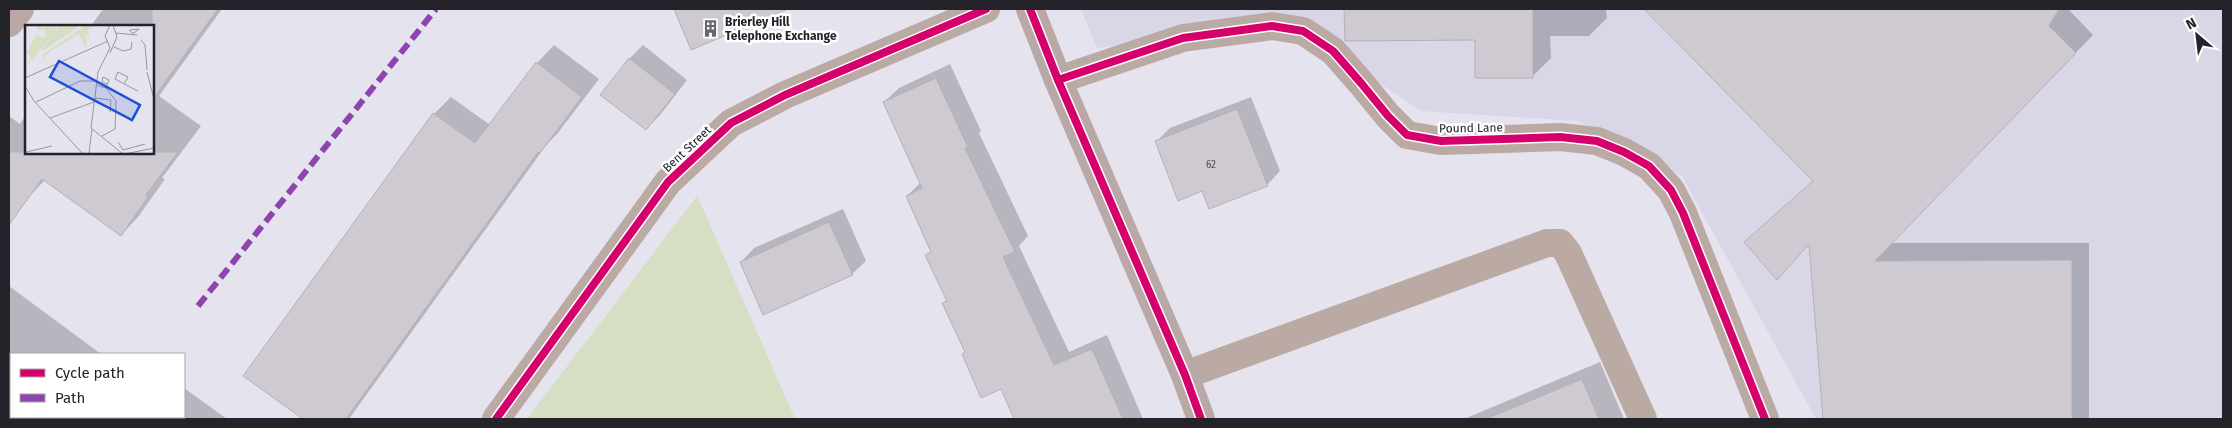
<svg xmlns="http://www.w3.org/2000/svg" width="2232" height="428" viewBox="0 0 2232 428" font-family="'Fira Sans',sans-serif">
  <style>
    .built { fill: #d8d6e7 }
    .green { fill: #d4dfc4 }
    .shadow { fill: #0003 }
    .building { fill: #cfcad1; stroke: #b4b0b7 }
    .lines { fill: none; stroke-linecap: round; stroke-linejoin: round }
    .minor { stroke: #bba9a4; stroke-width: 28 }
    .major { stroke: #baa8a6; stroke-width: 28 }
    .quiet { stroke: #8e44ad; stroke-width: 6; stroke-dasharray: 12 6; stroke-linecap: butt }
    .cycleway-casing { stroke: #fff; stroke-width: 11 }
    .cycleway { stroke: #d6006c; stroke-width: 8 }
    .labels { text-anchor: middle; stroke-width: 5; stroke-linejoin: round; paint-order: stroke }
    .number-label { font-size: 10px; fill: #504e55 }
    .poi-label { font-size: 12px; font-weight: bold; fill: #242329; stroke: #fff; text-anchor: start }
    .street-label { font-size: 12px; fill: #242329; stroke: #fff }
    .inset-road { fill: none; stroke: #98969f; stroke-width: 1 }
    .view { fill: #1d4ed8; fill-opacity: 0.15; stroke: #1d4ed8; stroke-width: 2.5 }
    .inset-edge { fill: none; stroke: #242329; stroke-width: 2.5 }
  </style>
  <rect width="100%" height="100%" fill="#e5e3ed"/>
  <!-- built -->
  <polygon class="built" points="1081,9 2223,9 2223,419 1816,419 1682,176 1578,121 1421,111 1303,31 1183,38 1097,48"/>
  <!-- green -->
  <polygon class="green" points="697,195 795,419 527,419 697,196"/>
  <!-- shadow -->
  <g class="shadow">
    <polygon points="103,9 222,9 159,96 201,126 162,178 165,179 138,217 121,235 45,180 22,204 9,195 9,116 20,124 26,115 26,152 152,152 152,26 91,26"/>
    <polygon points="675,9 785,9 692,48"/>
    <polygon points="1346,9 1606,9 1607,18 1589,36 1550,36 1551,58 1533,76 1476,38 1346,39"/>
    <polygon points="1646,9 2068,9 2093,35 1890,243 2089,243 2089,419 1825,419 1810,243 1795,260 1746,242 1814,180"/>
    <polygon points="554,45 599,79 557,134 547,144 349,419 305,419 245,376 434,114 451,97 490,125 537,63"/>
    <polygon points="643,45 687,80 660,115 646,129 602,95 630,58"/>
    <polygon points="950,64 981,131 979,133 1028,236 1019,246 1069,352 1107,335 1143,419 1016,419 1002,387 943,303 948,299 926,255 932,250 907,196 921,182 884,102 899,88"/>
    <polygon points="1251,97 1280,171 1267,185 1203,190 1156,142 1170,128"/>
    <polygon points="843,209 866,261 852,274 741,262 754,248"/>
    <polygon points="9,286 101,354 11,354 11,417 184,417 184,388 227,419 9,419"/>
    <polygon points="1600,362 1624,419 1464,419"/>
  </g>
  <!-- building -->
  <g class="building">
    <polygon points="152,9 218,9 152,100"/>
    <polygon points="674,9 788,9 691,50"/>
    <polygon points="1344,9 1533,9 1533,78 1475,78 1475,40 1345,41"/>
    <polygon points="1644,9 2059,9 2049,26 2076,53 1875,261 2072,260 2072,419 1823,419 1809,244 1777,280 1744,242 1813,181"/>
    <polygon points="629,58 675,94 646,130 600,95"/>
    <polygon points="536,62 582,97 540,153 538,152 346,419 303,419 243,376 433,113 475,143"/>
    <polygon points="936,78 968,147 965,148 1015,252 1003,257 1054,365 1092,349 1123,419 1014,419 1001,389 981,398 962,354 965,352 942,303 947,301 925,255 931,252 906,196 922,188 883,102"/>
    <polygon points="1237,109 1268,186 1209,209 1202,191 1178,201 1155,141"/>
    <polygon points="9,152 178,152 146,195 148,197 121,236 42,179 9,225"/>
    <polygon points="829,222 853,275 763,315 740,262"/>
    <polygon points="1582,379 1599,419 1486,419"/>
  </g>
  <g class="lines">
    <!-- minor -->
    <g class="minor">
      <polyline points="1058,80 1183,38 1272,26 1303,31 1333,51 1361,83 1388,116 1407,135 1441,141 1560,137 1597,141 1624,152 1649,166 1671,190 1683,213 1765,419"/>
      <polyline points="1185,375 1547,243 1560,243 1568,253 1643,419"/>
      <polyline points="496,419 668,182 731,123 785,95 986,9"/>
    </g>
    <!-- major -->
    <g class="major">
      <polyline points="1030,9 1058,80 1185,375 1201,419"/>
      <polyline points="9,23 20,9"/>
    </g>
    <!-- quiet -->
    <polyline class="quiet" points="198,306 436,9"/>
    <defs>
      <g id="cycleway">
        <polyline points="1030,9 1058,80 1185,375 1201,419"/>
        <polyline points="1058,80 1183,38 1272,26 1303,31 1333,51 1361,83 1388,116 1407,135 1441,141 1560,137 1597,141 1624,152 1649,166 1671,190 1683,213 1765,419"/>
        <polyline points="496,419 668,182 731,123 785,95 986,9"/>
      </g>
    </defs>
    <!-- cycleway casing -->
    <use href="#cycleway" class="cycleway-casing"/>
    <!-- cycleway -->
    <use href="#cycleway" class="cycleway"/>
  </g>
  <!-- icons -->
  <defs>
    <symbol id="building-bare" viewBox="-9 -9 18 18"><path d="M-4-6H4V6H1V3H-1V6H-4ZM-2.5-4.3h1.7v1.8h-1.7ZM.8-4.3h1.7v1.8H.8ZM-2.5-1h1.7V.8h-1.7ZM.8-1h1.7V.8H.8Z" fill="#68666e" stroke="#fff" stroke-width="2.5" paint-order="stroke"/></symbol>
  </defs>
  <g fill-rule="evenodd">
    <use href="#building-bare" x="698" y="16" width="25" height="25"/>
  </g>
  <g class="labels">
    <!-- number labels -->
    <g class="number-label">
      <text x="1211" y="168">62</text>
    </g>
    <!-- poi labels -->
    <g class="poi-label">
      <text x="725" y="26">Brierley Hill<tspan x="725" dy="14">Telephone Exchange</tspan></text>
    </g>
    <!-- street labels -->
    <g class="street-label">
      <text transform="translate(1471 128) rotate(-1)" y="4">Pound Lane</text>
      <text transform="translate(687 149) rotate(-43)" y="4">Bent Street</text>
    </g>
  </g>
  <!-- overview -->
  <g transform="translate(25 25)">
    <rect width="129" height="129" fill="#e5e3ed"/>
    <path d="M12,0H24L26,4L25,0H29L32,6V0H56L16,27L26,12L0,43L6,32L2,28L12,8L15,12H21L19,4L14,7ZM61,0H70L62,6L65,13L58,8L63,15L60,21H64L60,23L54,9L23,28L19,32L22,41L17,30Z" fill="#d4dfc4"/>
    <path class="inset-road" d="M85,0L80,11L85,23L73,47L66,103L98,129M104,5L107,8H109L114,4L105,5M91,8L112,10M116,15L120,20L122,45M89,22L98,26L106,24L107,17M85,28L92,12L88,0M122,47L129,74M0,53L83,16M99,59L103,52L93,47L90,54L107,63L113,66M71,60L81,63L91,76L90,104L77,111M0,61L9,76L58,129M81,63L84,55L78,52L77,57L82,59M70,73L86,75L85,87M11,77L55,56H71M25,93L69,77M93,117L98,125L120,119M1,127L27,121M64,128L67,104M100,129L129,123"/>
    <path class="view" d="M34,36L115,80L107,95L25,52Z"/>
    <rect width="129" height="129" class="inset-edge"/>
  </g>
  <!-- border -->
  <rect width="2232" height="428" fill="none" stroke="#242329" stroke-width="20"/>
  <!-- legend -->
  <rect x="10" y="353" width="175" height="65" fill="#ffffff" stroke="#a7a7a9"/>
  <rect x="20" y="369" width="25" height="8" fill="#d6006c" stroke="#a7a7a9"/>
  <text x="55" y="378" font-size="15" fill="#242329">Cycle path</text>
  <rect x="20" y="394" width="25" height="8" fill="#8e44ad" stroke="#a7a7a9"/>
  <text x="55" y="403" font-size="15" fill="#242329">Path</text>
  <!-- north arrow -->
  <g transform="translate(2197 35) rotate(332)" stroke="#ffffff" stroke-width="4" paint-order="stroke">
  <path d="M0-4L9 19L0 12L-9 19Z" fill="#242329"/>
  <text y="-8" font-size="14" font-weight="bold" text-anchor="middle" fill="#242329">N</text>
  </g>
</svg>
